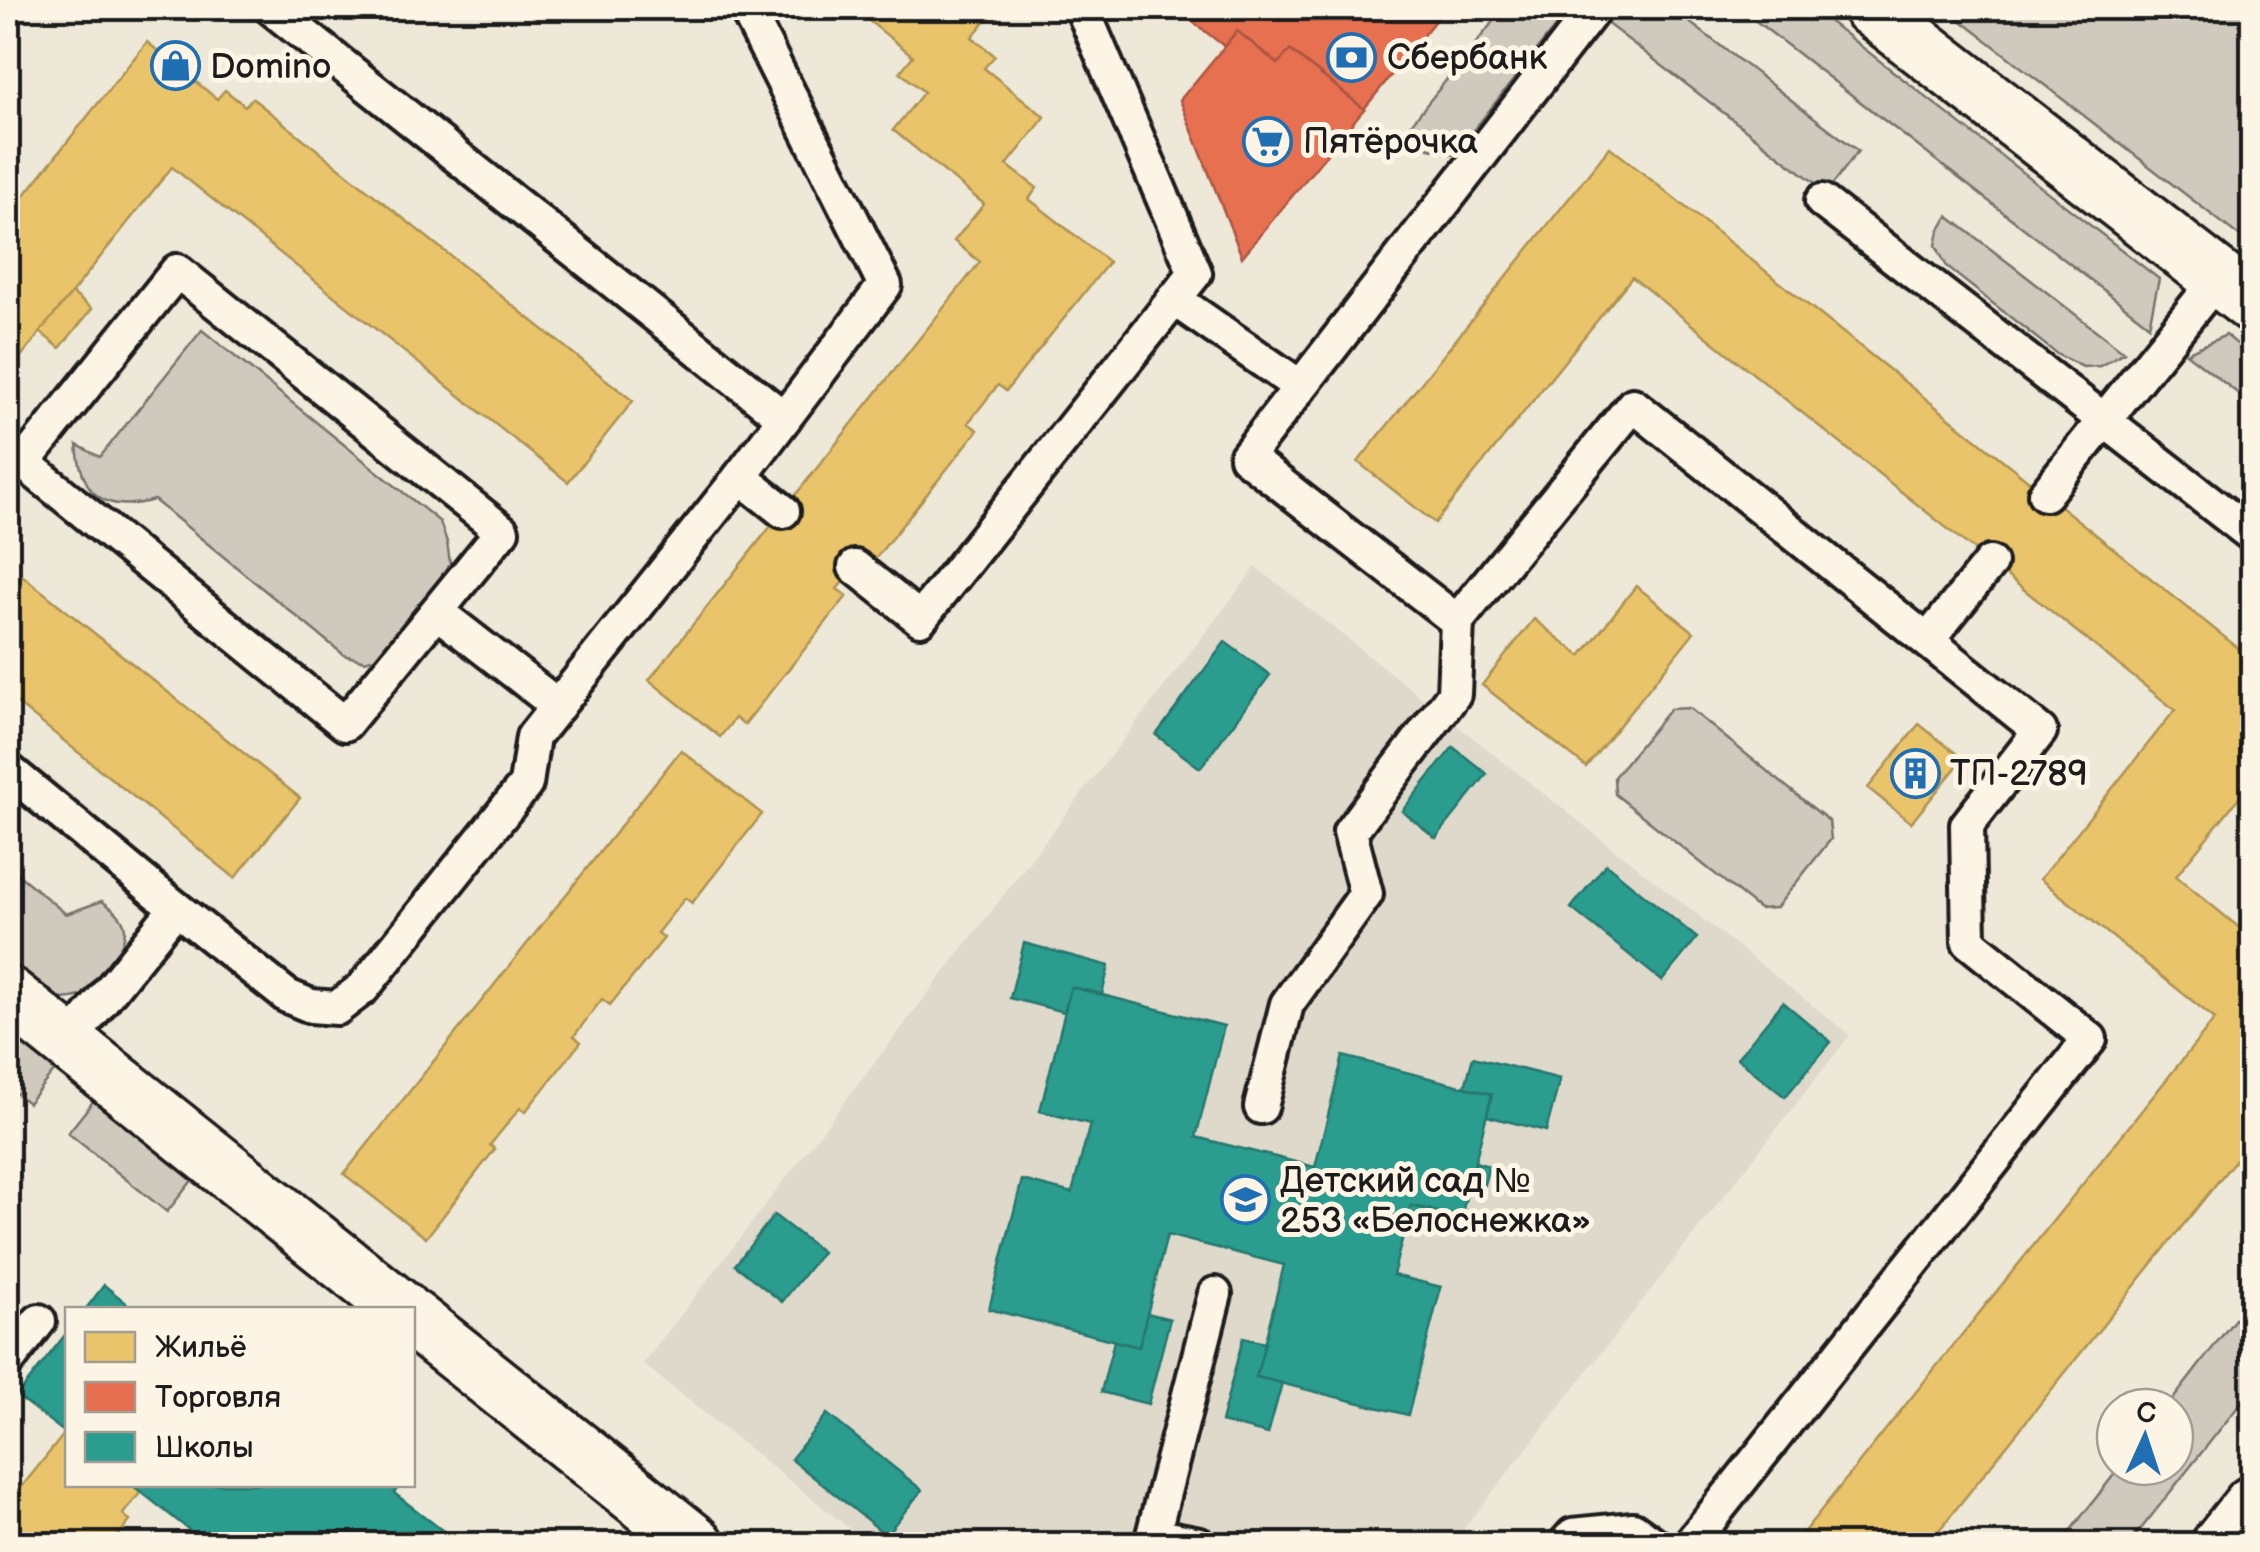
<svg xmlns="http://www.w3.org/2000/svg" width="2260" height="1552" viewBox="0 0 2260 1552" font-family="'Balsamiq Sans',sans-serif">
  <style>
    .built { fill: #ded9cb }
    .green { fill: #cfcabd; stroke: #76736c; stroke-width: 2.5 }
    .homes { fill: #e9c46a; stroke: #ac9253; stroke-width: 2.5 }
    .shops { fill: #e76f51; stroke: #aa5641; stroke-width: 2.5 }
    .schools { fill: #2a9d8f; stroke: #26766c; stroke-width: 2.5 }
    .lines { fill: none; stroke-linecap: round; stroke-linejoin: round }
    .lane-casing { stroke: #1c1c1c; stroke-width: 40 }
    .street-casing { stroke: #1c1c1c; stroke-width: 62 }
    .secondary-casing { stroke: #1c1c1c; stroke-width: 62 }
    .lane { stroke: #fcf5e5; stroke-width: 32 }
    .street { stroke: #fcf5e5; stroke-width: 55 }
    .secondary { stroke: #fcf5e5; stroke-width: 55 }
    .labels { text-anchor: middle; stroke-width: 10; stroke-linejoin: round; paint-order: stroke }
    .poi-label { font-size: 35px; fill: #1c1c1c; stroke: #fcf5e5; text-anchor: start }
  </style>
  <rect width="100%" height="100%" fill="#eee8d9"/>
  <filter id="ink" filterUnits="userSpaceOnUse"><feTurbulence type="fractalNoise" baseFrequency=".01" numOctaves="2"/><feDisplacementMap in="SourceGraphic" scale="20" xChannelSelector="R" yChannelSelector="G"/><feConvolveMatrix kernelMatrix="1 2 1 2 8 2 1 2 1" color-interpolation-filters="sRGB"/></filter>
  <g filter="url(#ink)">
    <!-- built -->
    <polygon class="built" points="1256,567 1850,1035 1452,1544 869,1544 643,1364"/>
    <!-- green -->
    <g class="green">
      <polygon points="1504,8 1570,8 1454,155 1399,139"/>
      <polygon points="1615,8 1671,8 1858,151 1827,192 1605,22"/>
      <polygon points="1739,8 1812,8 2159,279 2149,325"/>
      <polygon points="1945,8 2252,8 2252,246"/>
      <polygon points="1948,216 2124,352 2100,366 2083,367 2058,355 1947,267 1936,245 1939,231"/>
      <path d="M202,330L440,522L447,542L451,570L385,655L365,661L344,655L154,500C104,514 81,495 77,445L100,457Z"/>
      <polygon points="2226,335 2252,356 2252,391 2240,395 2186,353"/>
      <polygon points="1689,708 1829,821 1831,839 1776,908 1759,909 1615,794 1614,777 1670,709"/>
      <path d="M8,866L66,914L102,901C110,907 120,913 124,924C130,944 98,987 80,996C72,999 65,999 56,999L8,964Z"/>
      <polygon points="8,1032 55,1070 28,1103 8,1087"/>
      <polygon points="95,1099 194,1178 167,1212 68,1133"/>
      <polygon points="2252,1297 2252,1389 2129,1544 2060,1544 2120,1467 2175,1467 2175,1407 2167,1407"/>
    </g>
    <!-- homes -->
    <g class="homes">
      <polygon points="853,8 996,8 972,37 995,56 984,68 1045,117 1007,165 1037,188 1029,199 1109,262 1006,391 998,385 968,423 978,430 875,559 867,552 837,589 847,596 744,725 735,718 720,737 649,680 980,262 954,241 984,204 893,130 924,92 900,72 913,56"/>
      <polygon points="147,42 217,99 225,90 245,106 252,98 633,401 568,482 172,167 8,373 8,216"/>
      <polygon points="1610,147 2252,659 2252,781 2176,876 2252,938 2252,1139 1928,1544 1794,1544 2215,1019 2040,879 2175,710 1632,277 1435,523 1358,462"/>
      <polygon points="72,293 92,309 60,348 40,332"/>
      <polygon points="8,564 300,798 235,878 8,696"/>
      <polygon points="1636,586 1694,632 1586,767 1482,685 1534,619 1581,656"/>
      <polygon points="1919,724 1963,759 1911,823 1868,788"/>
      <polygon points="681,750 762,814 692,903 685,898 657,933 664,938 610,1005 602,999 574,1036 581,1042 525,1112 520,1108 490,1145 495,1149 426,1238 344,1174"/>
      <polygon points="65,1433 68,1435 68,1484 131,1484 141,1492 123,1514 130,1521 111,1544 8,1544 8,1504"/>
    </g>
    <!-- shops -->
    <g class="shops">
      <polygon points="1175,8 1445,8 1364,109 1290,50 1278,64 1237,31 1224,46"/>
      <polygon points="1237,31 1278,64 1290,50 1364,109 1242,257 1180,100"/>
    </g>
    <!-- schools -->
    <g class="schools">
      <polygon points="1225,642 1270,675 1200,768 1156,735"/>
      <polygon points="1453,747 1487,774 1436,838 1402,811"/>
      <polygon points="1606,864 1697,938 1662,981 1571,908"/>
      <polygon points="1024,943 1109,966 1102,994 1071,987 1064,1012 1010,998"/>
      <polygon points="1071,987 1224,1026 1196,1137 1315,1167 1343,1056 1492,1094 1461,1217 1411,1206 1405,1228 1393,1275 1441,1287 1408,1415 1256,1377 1284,1265 1226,1250 1167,1235 1139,1347 989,1309 1022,1180 1072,1193 1090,1124 1040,1111"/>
      <polygon points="1783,1002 1831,1042 1785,1097 1737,1058"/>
      <polygon points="1473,1057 1560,1079 1546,1131 1487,1116 1492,1094 1465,1087"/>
      <polygon points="1475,1162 1489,1166 1481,1195 1468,1192"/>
      <polygon points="1411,1206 1431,1210 1423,1233 1405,1228"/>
      <polygon points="774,1215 822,1252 782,1302 735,1265"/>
      <polygon points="104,1285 135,1310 85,1310"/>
      <polygon points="1147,1313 1170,1319 1148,1404 1101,1392 1114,1341 1139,1347"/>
      <polygon points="68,1331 68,1435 17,1396"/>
      <polygon points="1243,1338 1265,1343 1256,1377 1282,1383 1268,1434 1221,1422"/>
      <polygon points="827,1414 922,1490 886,1535 791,1459"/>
      <polygon points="131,1484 401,1484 394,1493 460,1544 207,1544"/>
    </g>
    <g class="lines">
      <defs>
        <g id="lane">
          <polyline points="271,8 784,418"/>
          <polyline points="1595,8 1246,457 1457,621 1633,405 2040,731 1967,825 1969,942 2090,1039 1690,1544"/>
          <polyline points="1822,201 2252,535"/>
          <polyline points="1174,299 1299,386"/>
          <polyline points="8,450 345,724 502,531 177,271 24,462"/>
          <polyline points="740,477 783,511"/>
          <polyline points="2045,494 2219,277"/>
          <polyline points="855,567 920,619 1195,273 1082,8"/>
          <polyline points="437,612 558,706"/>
          <polyline points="1928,640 1990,563"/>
          <polyline points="8,770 176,908 68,1043"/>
          <polyline points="176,908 287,996 311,1006 337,1008 363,988 526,784 533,737 740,477 885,285 746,8"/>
          <polyline points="1261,1107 1287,1004 1366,894 1350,832 1454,694 1457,621"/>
          <polyline points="8,1361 39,1321"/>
          <polyline points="1199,1544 1153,1535 1215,1294"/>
          <polyline points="1565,1544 1573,1535 1633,1529 1654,1544"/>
        </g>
        <g id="street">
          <polyline points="1871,8 2252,304"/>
          <polyline points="8,995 402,1310"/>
          <polyline points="412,1318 696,1544"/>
        </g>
        <polyline id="secondary" points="2220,1544 2252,1504"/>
      </defs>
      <!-- lane casing -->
      <use href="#lane" class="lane-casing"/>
      <!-- street casing -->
      <use href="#street" class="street-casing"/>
      <!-- secondary casing -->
      <use href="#secondary" class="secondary-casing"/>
      <!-- lane -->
      <use href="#lane" class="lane"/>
      <!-- street -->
      <use href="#street" class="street"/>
      <!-- secondary -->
      <use href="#secondary" class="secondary"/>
    </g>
  </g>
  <!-- icons -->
  <defs>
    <symbol id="bank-ring" viewBox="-11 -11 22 22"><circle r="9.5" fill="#fcf5e5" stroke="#1f6fb2" stroke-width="1.5"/><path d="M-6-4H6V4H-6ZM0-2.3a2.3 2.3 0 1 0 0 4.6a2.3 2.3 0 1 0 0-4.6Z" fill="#1f6fb2"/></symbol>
    <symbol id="shop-ring" viewBox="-11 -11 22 22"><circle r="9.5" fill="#fcf5e5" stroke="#1f6fb2" stroke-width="1.5"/><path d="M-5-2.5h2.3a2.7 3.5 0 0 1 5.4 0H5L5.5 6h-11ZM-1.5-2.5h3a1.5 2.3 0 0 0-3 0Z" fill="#1f6fb2"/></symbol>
    <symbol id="supermarket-ring" viewBox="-11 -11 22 22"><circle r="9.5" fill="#fcf5e5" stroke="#1f6fb2" stroke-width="1.5"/><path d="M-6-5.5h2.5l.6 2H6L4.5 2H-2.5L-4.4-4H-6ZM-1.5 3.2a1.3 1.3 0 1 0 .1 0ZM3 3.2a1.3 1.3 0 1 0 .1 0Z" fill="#1f6fb2"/></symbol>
    <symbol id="building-ring" viewBox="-11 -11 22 22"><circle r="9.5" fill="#fcf5e5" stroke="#1f6fb2" stroke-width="1.5"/><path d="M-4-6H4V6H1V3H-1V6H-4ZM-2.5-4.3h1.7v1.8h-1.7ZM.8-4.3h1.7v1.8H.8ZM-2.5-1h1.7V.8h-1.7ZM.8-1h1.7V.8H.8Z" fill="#1f6fb2"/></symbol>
    <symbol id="school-ring" viewBox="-11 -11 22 22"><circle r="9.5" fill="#fcf5e5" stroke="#1f6fb2" stroke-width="1.5"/><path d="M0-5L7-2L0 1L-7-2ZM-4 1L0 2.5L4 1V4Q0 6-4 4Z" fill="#1f6fb2"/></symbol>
  </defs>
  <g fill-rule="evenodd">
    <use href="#bank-ring" x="1324" y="30" width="55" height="55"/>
    <use href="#shop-ring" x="148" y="38" width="55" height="55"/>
    <use href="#supermarket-ring" x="1240" y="114" width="55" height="55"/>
    <use href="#building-ring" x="1888" y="746" width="55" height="55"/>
    <use href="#school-ring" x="1218" y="1172" width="55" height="55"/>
  </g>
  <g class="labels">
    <!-- poi labels -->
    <g class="poi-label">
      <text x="1387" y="69">Сбербанк</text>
      <text x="210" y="78">Domino</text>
      <text x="1303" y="153">Пятёрочка</text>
      <text x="1950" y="785">ТП-2789</text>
      <text x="1280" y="1192">Детский сад №<tspan x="1280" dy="40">253 «Белоснежка»</tspan></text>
    </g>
  </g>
  <!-- margin -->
  <rect width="2260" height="1552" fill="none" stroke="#fcf5e5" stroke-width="40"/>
  <rect x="20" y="20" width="2220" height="1512" fill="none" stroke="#1c1c1c" stroke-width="4" filter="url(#ink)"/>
  <!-- legend -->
  <rect x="65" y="1307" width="350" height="180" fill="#fcf5e5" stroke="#a29e95" stroke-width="2.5"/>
  <rect x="85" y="1332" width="50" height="30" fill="#e9c46a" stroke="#a29e95" stroke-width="2.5"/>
  <text x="155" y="1357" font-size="30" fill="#1c1c1c">Жильё</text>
  <rect x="85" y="1382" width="50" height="30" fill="#e76f51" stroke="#a29e95" stroke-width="2.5"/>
  <text x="155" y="1407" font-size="30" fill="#1c1c1c">Торговля</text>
  <rect x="85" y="1432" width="50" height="30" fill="#2a9d8f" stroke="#a29e95" stroke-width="2.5"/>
  <text x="155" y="1457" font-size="30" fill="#1c1c1c">Школы</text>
  <!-- north arrow -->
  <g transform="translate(2145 1437) rotate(3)"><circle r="48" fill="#fcf5e5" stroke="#a29e95" stroke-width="2.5"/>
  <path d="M0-8L18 38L0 25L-18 38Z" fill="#1f6fb2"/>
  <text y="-15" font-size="28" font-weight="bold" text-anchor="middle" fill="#1c1c1c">С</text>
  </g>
</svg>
